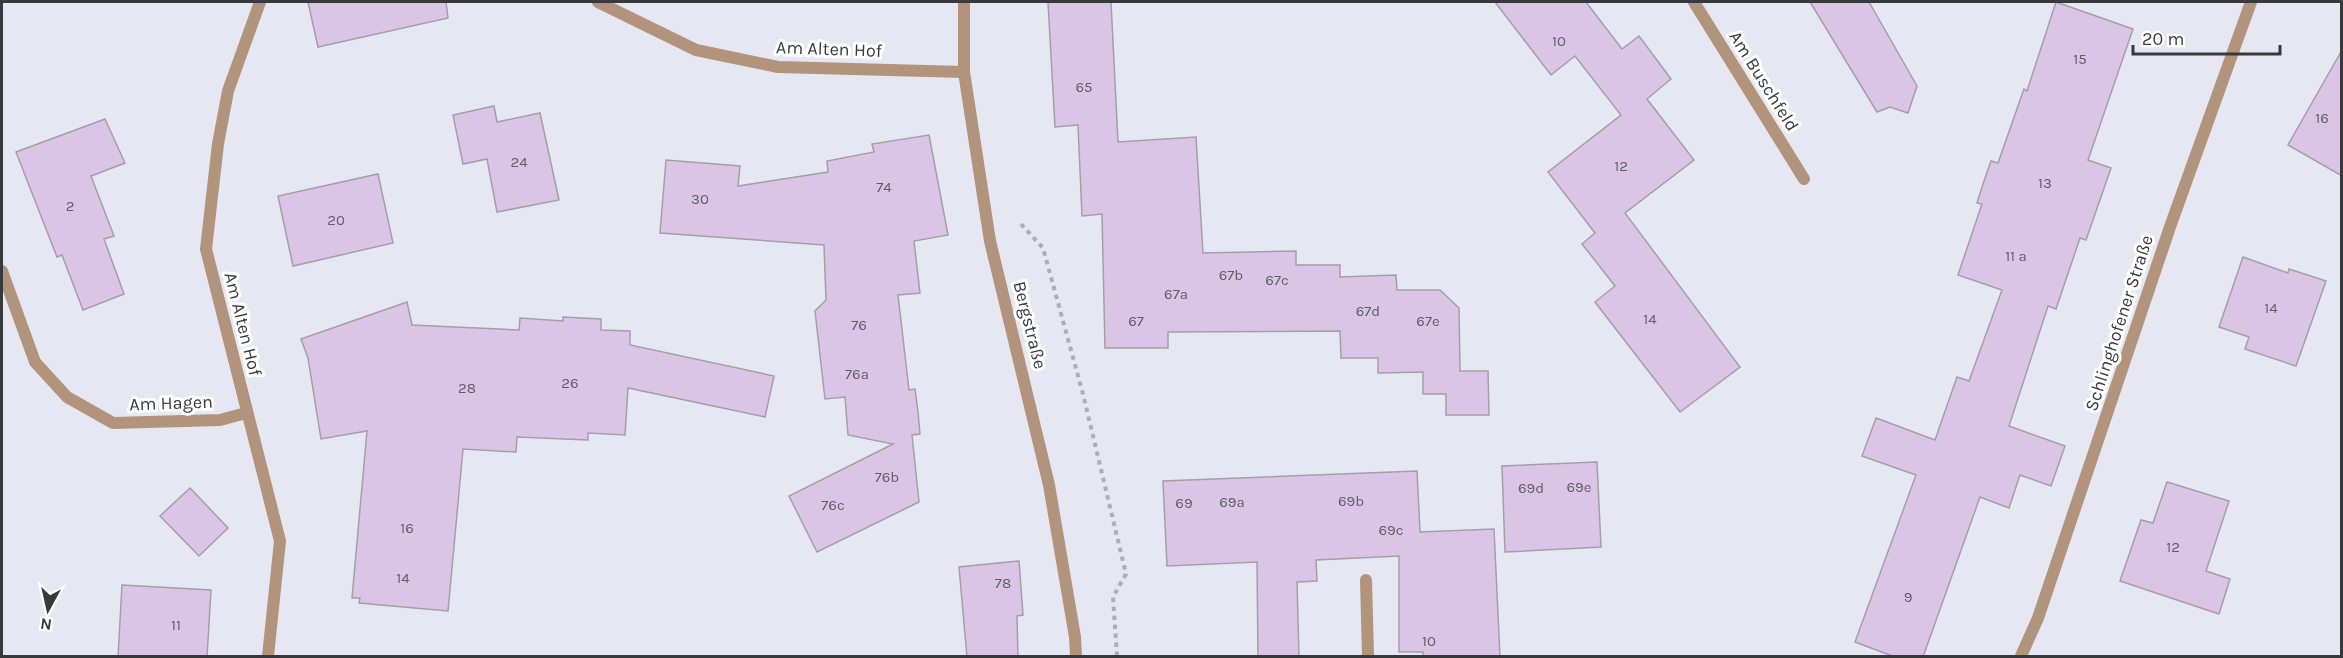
<svg xmlns="http://www.w3.org/2000/svg" width="2343" height="658" viewBox="0 0 2343 658" font-family="Karla,sans-serif">
  <style>
    .building { fill: #dbc5e7; stroke: #a49ea7; stroke-width: 1.5 }
    .lines { fill: none; stroke-linecap: round; stroke-linejoin: round }
    .path { stroke: #acaeb6; stroke-width: 4; stroke-dasharray: 4.5 4.5; stroke-linecap: butt }
    .service { stroke: #b2937c; stroke-width: 12 }
    .minor { stroke: #b2937c; stroke-width: 12 }
    .tertiary { stroke: #b2937c; stroke-width: 12 }
    .labels { text-anchor: middle; stroke-width: 6; stroke-linejoin: round; paint-order: stroke }
    .number-label { font-size: 15px; fill: #615c68 }
    .street-label { font-size: 18px; fill: #38393d; stroke: #fff }
  </style>
  <rect width="100%" height="100%" fill="#e5e8f2"/>
  <!-- building -->
  <g class="building">
    <polygon points="308,2 446,2 448,18 318,47"/>
    <polygon points="1048,2 1111,2 1118,142 1196,137 1203,253 1296,251 1296,265 1340,265 1340,277 1396,275 1397,290 1440,290 1459,308 1460,371 1488,371 1489,415 1446,415 1446,394 1423,394 1423,372 1378,373 1378,358 1341,358 1340,331 1168,332 1168,348 1105,348 1102,214 1082,216 1078,125 1055,127"/>
    <polygon points="1495,2 1586,2 1622,49 1639,36 1671,79 1647,99 1694,160 1625,213 1740,367 1680,412 1595,302 1615,286 1582,244 1595,233 1548,172 1621,115 1575,56 1551,75"/>
    <polygon points="1810,2 1869,2 1917,86 1908,113 1890,107 1877,112"/>
    <polygon points="2056,2 2133,29 2088,160 2111,168 2086,240 2080,238 2056,309 2048,306 2009,426 2065,446 2051,486 2020,475 2009,508 1980,497 1923,657 1895,657 1855,642 1916,475 1862,456 1876,418 1935,440 1957,377 1969,381 2002,290 1958,275 1982,204 1977,203 1984,181 1991,161 1998,163 2024,89 2027,91"/>
    <polygon points="2342,50 2342,176 2288,145"/>
    <polygon points="494,106 497,122 540,113 559,200 497,212 487,159 463,164 453,115"/>
    <polygon points="105,119 125,163 91,176 114,236 104,239 124,294 83,310 62,255 57,257 16,152"/>
    <polygon points="929,135 948,235 914,241 920,293 898,295 909,390 915,389 918,412 920,434 912,435 919,502 817,552 789,496 893,444 848,435 845,397 825,399 815,311 826,300 824,245 660,233 666,160 740,166 738,186 828,172 827,161 874,152 872,144"/>
    <polygon points="378,174 393,243 293,266 278,196"/>
    <polygon points="2243,257 2288,273 2289,269 2326,281 2296,366 2245,349 2249,337 2219,327"/>
    <polygon points="407,302 412,325 519,330 520,318 563,321 563,317 601,319 601,330 630,331 630,345 774,376 765,417 628,388 625,435 588,433 588,440 517,437 516,452 463,449 448,611 359,603 360,598 352,598 367,431 321,439 308,358 301,339"/>
    <polygon points="1597,462 1601,547 1505,552 1502,466"/>
    <polygon points="1417,471 1420,532 1494,529 1500,657 1423,657 1423,652 1399,652 1399,556 1316,560 1317,581 1297,582 1299,657 1258,657 1257,562 1167,566 1163,481"/>
    <polygon points="2167,482 2229,501 2206,571 2230,579 2219,614 2120,581 2141,520 2153,523"/>
    <polygon points="190,488 228,528 199,556 160,516"/>
    <polygon points="1019,561 1023,615 1017,616 1018,657 967,657 959,567"/>
    <polygon points="122,585 211,590 207,657 118,657"/>
  </g>
  <g class="lines">
    <!-- path -->
    <polyline class="path" points="1021,224 1043,248 1083,394 1126,574 1113,597 1117,656"/>
    <!-- service -->
    <polyline class="service" points="1366,580 1368,656"/>
    <!-- minor -->
    <g class="minor">
      <polyline points="260,2 228,91 218,144 206,249 280,541 268,656"/>
      <polyline points="598,2 696,50 778,67 964,72"/>
      <polyline points="1694,2 1804,179"/>
      <polyline points="2,271 35,362 67,397 113,423 220,420 246,413"/>
      <polyline points="2021,656 2038,618 2171,224 2251,2"/>
    </g>
    <!-- tertiary -->
    <polyline class="tertiary" points="964,2 964,72 990,241 1049,485 1075,637 1076,656"/>
  </g>
  <g class="labels">
    <!-- number labels -->
    <g class="number-label">
      <text x="1559" y="46">10</text>
      <text x="2080" y="64">15</text>
      <text x="1084" y="92">65</text>
      <text x="2322" y="123">16</text>
      <text x="519" y="167">24</text>
      <text x="1621" y="171">12</text>
      <text x="2045" y="188">13</text>
      <text x="884" y="192">74</text>
      <text x="700" y="204">30</text>
      <text x="70" y="211">2</text>
      <text x="336" y="225">20</text>
      <text x="2016" y="261">11 a</text>
      <text x="1231" y="280">67b</text>
      <text x="1277" y="285">67c</text>
      <text x="1176" y="299">67a</text>
      <text x="2271" y="313">14</text>
      <text x="1368" y="316">67d</text>
      <text x="1650" y="324">14</text>
      <text x="1136" y="326">67</text>
      <text x="1428" y="326">67e</text>
      <text x="859" y="330">76</text>
      <text x="857" y="379">76a</text>
      <text x="570" y="388">26</text>
      <text x="467" y="393">28</text>
      <text x="887" y="482">76b</text>
      <text x="1579" y="492">69e</text>
      <text x="1531" y="493">69d</text>
      <text x="1351" y="506">69b</text>
      <text x="1232" y="507">69a</text>
      <text x="1184" y="508">69</text>
      <text x="833" y="510">76c</text>
      <text x="407" y="533">16</text>
      <text x="1391" y="535">69c</text>
      <text x="2173" y="552">12</text>
      <text x="403" y="583">14</text>
      <text x="1003" y="588">78</text>
      <text x="1908" y="602">9</text>
      <text x="176" y="630">11</text>
      <text x="1429" y="646">10</text>
    </g>
    <!-- street labels -->
    <g class="street-label">
      <text transform="translate(829 49) rotate(2)" y="6">Am Alten Hof</text>
      <text transform="translate(1764 81) rotate(58)" y="6">Am Buschfeld</text>
      <text transform="translate(2119 323) rotate(-72)" y="6">Schlinghofener Straße</text>
      <text transform="translate(243 324) rotate(76)" y="6">Am Alten Hof</text>
      <text transform="translate(1030 325) rotate(76)" y="6">Bergstraße</text>
      <text transform="translate(171 403) rotate(-2)" y="6">Am Hagen</text>
    </g>
  </g>
  <!-- border -->
  <rect width="2343" height="658" fill="none" stroke="#38393d" stroke-width="6"/>
  <!-- north arrow -->
  <g transform="translate(48 610) rotate(188)" stroke="#ffffff" stroke-width="4.5" paint-order="stroke">
  <path d="M0-4.5L10 22L0 15L-10 22Z" fill="#38393d"/>
  <text y="-9" font-size="16" font-weight="bold" text-anchor="middle" fill="#38393d">N</text>
  </g>
  <!-- scale -->
  <path d="M2133 45v9h147v-9" fill="none" stroke="#38393d" stroke-width="3"/>
  <text x="2142" y="45" font-size="18" fill="#38393d" stroke="#ffffff" stroke-width="4.5" paint-order="stroke">20 m</text>
</svg>
